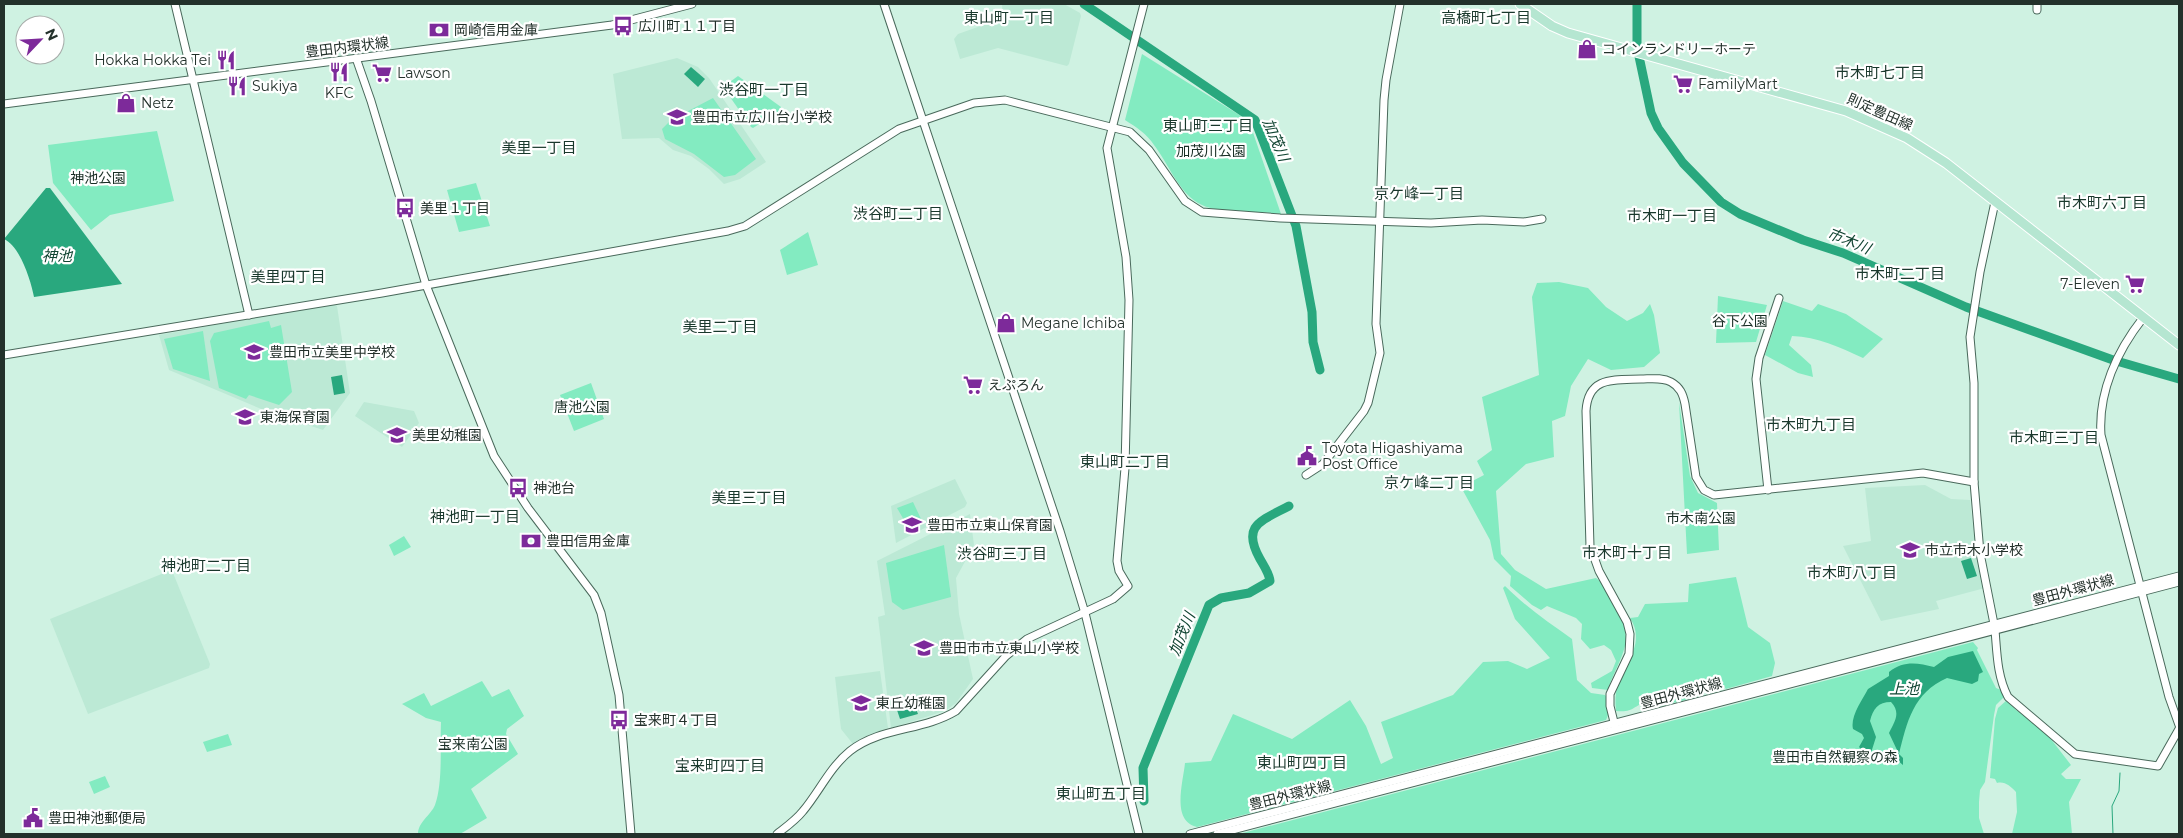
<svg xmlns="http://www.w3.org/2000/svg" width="2183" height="838" viewBox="0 0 2183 838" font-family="Montserrat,'Noto Sans JP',sans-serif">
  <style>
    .built { fill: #bce9d5 }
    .green { fill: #83ebc1 }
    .water { fill: #29a87e }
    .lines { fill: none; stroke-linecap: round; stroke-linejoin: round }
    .stream { stroke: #29a87e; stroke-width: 1 }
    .river { stroke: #29a87e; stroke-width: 9 }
    .minor-casing { stroke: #49695b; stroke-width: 9 }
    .major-casing { stroke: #fff; stroke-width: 11 }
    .minor { stroke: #fff; stroke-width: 7 }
    .major { stroke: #b5e6d1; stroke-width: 9 }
    .labels { text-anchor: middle; stroke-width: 4.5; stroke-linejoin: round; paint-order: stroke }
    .poi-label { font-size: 14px; fill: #23312b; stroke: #fff; text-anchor: start }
    .street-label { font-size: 14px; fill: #23312b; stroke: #fff }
    .park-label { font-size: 14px; fill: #1a2f26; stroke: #fff }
    .neighbourhood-label { font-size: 15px; fill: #19382c; stroke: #fff }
    .water-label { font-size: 15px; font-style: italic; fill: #124533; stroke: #fff }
  </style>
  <rect width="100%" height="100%" fill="#cff2e2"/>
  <!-- built -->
  <g class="built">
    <polygon points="1002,4 1064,4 1080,13 1081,16 1069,64 1067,66 998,48 960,59 954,39 958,34 1003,18"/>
    <polygon points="677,58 698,67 709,78 766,162 740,179 724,184 709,169 691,156 673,150 659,138 622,139 613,74"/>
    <polygon points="332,304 337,306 350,393 323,430 266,411 169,370 159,335"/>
    <polygon points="364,402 414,411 419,423 402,447 355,416"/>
    <polygon points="955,479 967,503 965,507 896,543 891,506"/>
    <polygon points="1925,485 1951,499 1970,500 1976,553 1985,588 1936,601 1939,609 1881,621 1843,546 1871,541 1865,488"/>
    <polygon points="970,514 974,545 956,578 959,614 973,679 956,703 945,711 891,728 878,617 885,615 877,561"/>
    <polygon points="169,571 173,573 210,664 209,668 88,714 50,619"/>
    <polygon points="880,671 888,728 861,738 853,744 841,729 835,677"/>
  </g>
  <!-- green -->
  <g class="green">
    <path d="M1142,54L1249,121L1281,214C1257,210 1218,215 1198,203C1178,191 1168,163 1154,145C1147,134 1136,127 1125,120Z"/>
    <polygon points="738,76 781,107 780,111 753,128 751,127 723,87"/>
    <polygon points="713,98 756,159 735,175 724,177 694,154 665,139 662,129 671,120"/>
    <polygon points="157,131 174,201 110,215 91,230 53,183 48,145"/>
    <polygon points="476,183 490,226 459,232 447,190"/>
    <polygon points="808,232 818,265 787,275 780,250"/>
    <path d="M1559,282L1588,288L1606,307L1627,321L1643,313L1650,304L1654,315L1660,353L1644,367L1611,370L1588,359L1571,386L1565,416L1552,421L1554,457L1526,464L1496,491L1501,554L1515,570L1546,589L1596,578L1601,582C1611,600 1630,624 1625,646C1621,662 1612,675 1608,690L1592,688L1591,683L1612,671L1616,661L1611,650L1604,645L1590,649L1581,639L1582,624L1576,618L1547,606L1541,610L1532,605L1510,586L1511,576L1494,559L1490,540L1461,487L1484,475L1477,461L1492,450L1482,397L1539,375L1532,297L1537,283Z"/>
    <polygon points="1718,296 1767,305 1756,342 1716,343"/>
    <path d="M1783,301L1812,311L1818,304L1846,314L1883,339L1863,358C1839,347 1818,337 1792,336L1789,345L1811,365L1813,377L1798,373L1765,355Z"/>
    <polygon points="269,321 271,328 281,325 292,392 279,405 249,395 246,399 219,388 210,341 214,333"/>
    <polygon points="203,331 210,381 173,369 164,339"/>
    <polygon points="591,383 604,419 574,431 560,395"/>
    <polygon points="1679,402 1690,476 1698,493 1717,503 1719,550 1687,554"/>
    <polygon points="913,502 922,521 914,526 904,520 897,508"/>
    <polygon points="404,536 411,547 394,556 389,545"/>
    <polygon points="944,545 951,597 903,610 892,602 886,563"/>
    <path d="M1736,577L1748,627L1770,643L1775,663L1772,676L1726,689L1718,681C1697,680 1701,691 1687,699C1673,706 1659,701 1645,703C1634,705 1634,713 1616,711C1615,702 1615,693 1618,684C1626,661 1646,643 1630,618L1638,617L1645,604L1688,602L1689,584Z"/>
    <path d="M1505,586C1526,607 1548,622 1572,639L1577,680L1591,693L1605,695C1610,702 1610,713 1606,720L1197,827C1171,821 1183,783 1185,763L1211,761L1233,714L1292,739L1350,700L1366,726L1381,764L1393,758L1381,722L1453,695L1483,662L1508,661L1527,669L1550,658L1515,619L1503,588Z"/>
    <polygon points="1973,642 1978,648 1977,650 1996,688 2001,690 2004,697 1996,705 1994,715 1985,782 1980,790 1979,802 1979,818 1984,834 1239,834"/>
    <path d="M482,681L492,697L509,689L524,716L507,729L506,734L518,754L471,789L487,818L460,834H418C418,822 431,815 435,805C443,783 440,746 441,722L426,718L402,704L424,693L431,706Z"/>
    <path d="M2007,700L2016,710L2040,725L2071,765L2061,774L2066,779H2081L2069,802L2072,834H2012L2017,812L2016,792C2010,786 2005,781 1997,783L1995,779L1990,778L1995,719L1998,708Z"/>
    <polygon points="228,734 232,745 207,752 203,742"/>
    <polygon points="105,776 110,787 94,794 89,782"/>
  </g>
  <!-- water -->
  <g class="water">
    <polygon points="691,67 705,79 698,87 684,74"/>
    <path d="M46,188H50L122,284L34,297C31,281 20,246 4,239Z"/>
    <polygon points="342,375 345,393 334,395 331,377"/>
    <polygon points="1971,558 1977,576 1967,579 1961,561"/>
    <path d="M1973,651L1983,672L1979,674L1978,681L1972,684L1947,678C1913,693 1907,722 1899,754L1903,758V765L1897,760V750L1889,733C1895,721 1901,713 1891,702C1878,702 1873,709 1870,721L1876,737L1870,756L1864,762L1859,755L1863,751L1859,747L1864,738L1862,734L1853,729C1850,717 1862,700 1868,689L1889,676V672C1904,660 1918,663 1934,667L1948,657Z"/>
    <polygon points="914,704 918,714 900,719 897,710"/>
  </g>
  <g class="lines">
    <!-- stream -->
    <polyline class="stream" points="2113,834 2112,806 2119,791 2120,773"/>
    <!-- river -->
    <g class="river">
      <polyline points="1084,4 1255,120 1296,226 1312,312 1313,342 1320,370"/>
      <polyline points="1637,4 1637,47 1651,113 1658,128 1683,163 1721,202 1740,214 1803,240 1843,253 1966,307 2113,360 2179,379"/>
      <path d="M1144,801L1143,768L1209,605L1221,598L1249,593L1270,581C1269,573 1264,566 1260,559C1241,525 1261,521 1289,506"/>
    </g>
    <defs>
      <g id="minor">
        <polyline points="175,4 249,315"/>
        <polyline points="884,4 1060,531 1085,613 1139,834"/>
        <polyline points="2037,10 2037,4"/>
        <polyline points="356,58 371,101 426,285 494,456 528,508 594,595 601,613 619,695 631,834"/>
        <polyline points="4,104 612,25 692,4"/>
        <path d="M2143,318C2117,351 2098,392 2101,435L2169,697L2179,725"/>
        <polyline points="4,355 382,293 728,231 745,226 899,129 974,103 1005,100 1130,132 1149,150 1185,201 1202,212 1280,218 1431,223 1482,220 1524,222 1542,219"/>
        <polyline points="1306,475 1323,464 1364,411 1368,403 1380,353 1376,324 1384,100 1386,80 1400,4"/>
        <polyline points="1768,490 1756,379 1759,358 1779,298"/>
        <polyline points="1994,624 1980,553 1974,482 1974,383 1970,337 1980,272 1995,202"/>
        <path d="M1995,630C1997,653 1997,676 2008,697L2075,754L2158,766L2179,729"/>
        <path d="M1615,726L1610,706V694L1629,654L1630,634L1627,622L1599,571L1590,546L1586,411C1588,376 1614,380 1641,379C1650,379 1662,377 1671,382C1680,387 1683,394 1685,404L1696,477L1704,490L1714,495L1923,473L1974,482"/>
        <path d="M777,834C786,827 796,820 803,811C819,792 830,767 850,751C880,727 923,731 956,711L1006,656L1027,639L1113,599L1128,586L1119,571L1117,561L1125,468L1129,300L1126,257L1107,148L1144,4"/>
        <polyline points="1190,834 2179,576"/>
        <polyline points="1217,834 2179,582"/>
      </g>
      <polyline id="major" points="1520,4 1552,26 1568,33 1846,111 1907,138 1946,163 2179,345"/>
    </defs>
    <!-- minor casing -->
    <use href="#minor" class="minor-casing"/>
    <!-- major casing -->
    <use href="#major" class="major-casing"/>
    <!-- minor -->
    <use href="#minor" class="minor"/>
    <!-- major -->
    <use href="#major" class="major"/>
  </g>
  <!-- icons -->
  <defs>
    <symbol id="bus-bare" viewBox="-9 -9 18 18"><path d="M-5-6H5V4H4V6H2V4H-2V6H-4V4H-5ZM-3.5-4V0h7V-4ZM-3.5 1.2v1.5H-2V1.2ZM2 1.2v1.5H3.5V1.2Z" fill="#7d2a9a" stroke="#fff" stroke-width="2.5" paint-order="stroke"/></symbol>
    <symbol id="bank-bare" viewBox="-9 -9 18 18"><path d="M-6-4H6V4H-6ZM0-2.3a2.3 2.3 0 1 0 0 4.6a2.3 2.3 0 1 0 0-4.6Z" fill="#7d2a9a" stroke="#fff" stroke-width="2.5" paint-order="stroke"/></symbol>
    <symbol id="shop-bare" viewBox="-9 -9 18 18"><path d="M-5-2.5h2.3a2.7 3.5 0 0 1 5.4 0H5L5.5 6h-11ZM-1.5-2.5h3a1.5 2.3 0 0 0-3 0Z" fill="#7d2a9a" stroke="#fff" stroke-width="2.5" paint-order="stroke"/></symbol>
    <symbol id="restaurant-bare" viewBox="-9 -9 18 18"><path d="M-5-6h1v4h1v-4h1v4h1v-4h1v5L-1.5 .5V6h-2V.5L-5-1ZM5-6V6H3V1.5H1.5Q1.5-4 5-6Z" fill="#7d2a9a" stroke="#fff" stroke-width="2.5" paint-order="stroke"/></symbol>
    <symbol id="supermarket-bare" viewBox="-9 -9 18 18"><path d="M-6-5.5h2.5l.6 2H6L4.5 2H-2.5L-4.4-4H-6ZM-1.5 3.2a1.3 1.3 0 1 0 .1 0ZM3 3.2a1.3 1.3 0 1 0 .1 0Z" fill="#7d2a9a" stroke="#fff" stroke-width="2.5" paint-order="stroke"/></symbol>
    <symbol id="school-bare" viewBox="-9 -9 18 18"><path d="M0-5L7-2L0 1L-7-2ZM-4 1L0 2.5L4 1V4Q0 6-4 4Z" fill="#7d2a9a" stroke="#fff" stroke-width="2.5" paint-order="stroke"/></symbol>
    <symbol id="civic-bare" viewBox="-9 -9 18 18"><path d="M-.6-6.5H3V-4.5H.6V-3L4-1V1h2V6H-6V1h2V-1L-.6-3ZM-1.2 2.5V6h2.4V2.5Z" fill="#7d2a9a" stroke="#fff" stroke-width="2.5" paint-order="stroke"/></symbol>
  </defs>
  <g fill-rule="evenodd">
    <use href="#bus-bare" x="609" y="12" width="28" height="28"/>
    <use href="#bank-bare" x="425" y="16" width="28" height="28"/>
    <use href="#shop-bare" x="1573" y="35" width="28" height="28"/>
    <use href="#restaurant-bare" x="212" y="46" width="28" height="28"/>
    <use href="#restaurant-bare" x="325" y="58" width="28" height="28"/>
    <use href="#supermarket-bare" x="368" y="59" width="28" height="28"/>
    <use href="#supermarket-bare" x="1669" y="70" width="28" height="28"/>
    <use href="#restaurant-bare" x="223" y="72" width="28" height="28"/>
    <use href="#shop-bare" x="112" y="89" width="28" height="28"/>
    <use href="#school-bare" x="663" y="103" width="28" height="28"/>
    <use href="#bus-bare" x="391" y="194" width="28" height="28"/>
    <use href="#supermarket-bare" x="2121" y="270" width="28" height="28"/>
    <use href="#shop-bare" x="992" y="309" width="28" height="28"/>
    <use href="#school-bare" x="240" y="338" width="28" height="28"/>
    <use href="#supermarket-bare" x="959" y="371" width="28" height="28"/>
    <use href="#school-bare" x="231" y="403" width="28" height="28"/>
    <use href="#school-bare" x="383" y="421" width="28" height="28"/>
    <use href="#civic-bare" x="1293" y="442" width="28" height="28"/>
    <use href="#bus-bare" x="504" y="474" width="28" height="28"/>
    <use href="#school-bare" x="898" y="511" width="28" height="28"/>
    <use href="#bank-bare" x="517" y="527" width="28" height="28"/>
    <use href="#school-bare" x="1896" y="536" width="28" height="28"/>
    <use href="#school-bare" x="910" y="634" width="28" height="28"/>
    <use href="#school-bare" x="847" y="689" width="28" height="28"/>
    <use href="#bus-bare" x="605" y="706" width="28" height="28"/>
    <use href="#civic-bare" x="19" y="804" width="28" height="28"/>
  </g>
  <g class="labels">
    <!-- poi labels -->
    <g class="poi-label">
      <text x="638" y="31">広川町１１丁目</text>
      <text x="454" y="35">岡崎信用金庫</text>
      <text x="1602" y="54">コインランドリーホーテ</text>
      <text x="211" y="65" text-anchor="end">Hokka Hokka Tei</text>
      <text x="397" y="78">Lawson</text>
      <text x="1698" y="89">FamilyMart</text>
      <text x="252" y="91">Sukiya</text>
      <text x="339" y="98" text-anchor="middle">KFC</text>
      <text x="141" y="108">Netz</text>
      <text x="692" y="122">豊田市立広川台小学校</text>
      <text x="420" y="213">美里１丁目</text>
      <text x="2120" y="289" text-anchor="end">7-Eleven</text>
      <text x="1021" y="328">Megane Ichiba</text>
      <text x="269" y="357">豊田市立美里中学校</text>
      <text x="988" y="390">えぷろん</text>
      <text x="260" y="422">東海保育園</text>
      <text x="412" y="440">美里幼稚園</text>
      <text x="1322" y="453">Toyota Higashiyama<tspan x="1322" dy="16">Post Office</tspan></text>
      <text x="533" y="493">神池台</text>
      <text x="927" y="530">豊田市立東山保育園</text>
      <text x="546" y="546">豊田信用金庫</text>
      <text x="1925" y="555">市立市木小学校</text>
      <text x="939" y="653">豊田市市立東山小学校</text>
      <text x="876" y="708">東丘幼稚園</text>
      <text x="634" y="725">宝来町４丁目</text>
      <text x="48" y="823">豊田神池郵便局</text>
    </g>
    <!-- street labels -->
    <g class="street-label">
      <text transform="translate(347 47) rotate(-7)" y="5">豊田内環状線</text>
      <text transform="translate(1880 112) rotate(24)" y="5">則定豊田線</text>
      <text transform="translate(2073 590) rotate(-15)" y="5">豊田外環状線</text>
      <text transform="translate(1681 693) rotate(-15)" y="5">豊田外環状線</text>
      <text transform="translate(1290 795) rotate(-14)" y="5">豊田外環状線</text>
    </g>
    <!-- park labels -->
    <g class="park-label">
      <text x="1211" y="156">加茂川公園</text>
      <text x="98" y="183">神池公園</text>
      <text x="1740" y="326">谷下公園</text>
      <text x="582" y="412">唐池公園</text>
      <text x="1701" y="523">市木南公園</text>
      <text x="473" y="749">宝来南公園</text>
      <text x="1835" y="762">豊田市自然観察の森</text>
    </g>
    <!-- neighbourhood labels -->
    <g class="neighbourhood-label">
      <text x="1009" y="23">東山町一丁目</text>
      <text x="1486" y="23">高橋町七丁目</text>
      <text x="1880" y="78">市木町七丁目</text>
      <text x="764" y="95">渋谷町一丁目</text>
      <text x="1208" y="131">東山町三丁目</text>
      <text x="539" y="153">美里一丁目</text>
      <text x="1419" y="199">京ケ峰一丁目</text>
      <text x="2102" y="208">市木町六丁目</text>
      <text x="898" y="219">渋谷町二丁目</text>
      <text x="1672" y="221">市木町一丁目</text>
      <text x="1900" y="279">市木町二丁目</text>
      <text x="288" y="282">美里四丁目</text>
      <text x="720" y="332">美里二丁目</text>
      <text x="1811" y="430">市木町九丁目</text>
      <text x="2054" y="443">市木町三丁目</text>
      <text x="1125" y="467">東山町二丁目</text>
      <text x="1429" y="488">京ケ峰二丁目</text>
      <text x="749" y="503">美里三丁目</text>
      <text x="475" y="522">神池町一丁目</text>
      <text x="1627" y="558">市木町十丁目</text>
      <text x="1002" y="559">渋谷町三丁目</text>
      <text x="206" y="571">神池町二丁目</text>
      <text x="1852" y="578">市木町八丁目</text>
      <text x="1302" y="768">東山町四丁目</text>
      <text x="720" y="771">宝来町四丁目</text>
      <text x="1101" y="799">東山町五丁目</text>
    </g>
    <!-- water labels -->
    <g class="water-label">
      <text transform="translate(1276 140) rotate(67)" y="5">加茂川</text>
      <text transform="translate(1849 241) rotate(22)" y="5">市木川</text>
      <text x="57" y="261">神池</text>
      <text transform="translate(1182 634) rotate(-68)" y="5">加茂川</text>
      <text x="1904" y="694">上池</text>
    </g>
  </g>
  <!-- border -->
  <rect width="2183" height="838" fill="none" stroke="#23312b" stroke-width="10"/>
  <!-- north arrow -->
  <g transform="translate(40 40) rotate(65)"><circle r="24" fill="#ffffff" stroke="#a7adaa"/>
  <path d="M0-4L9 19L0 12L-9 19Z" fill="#7d2a9a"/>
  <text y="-8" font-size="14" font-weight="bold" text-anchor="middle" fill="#23312b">N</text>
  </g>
</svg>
